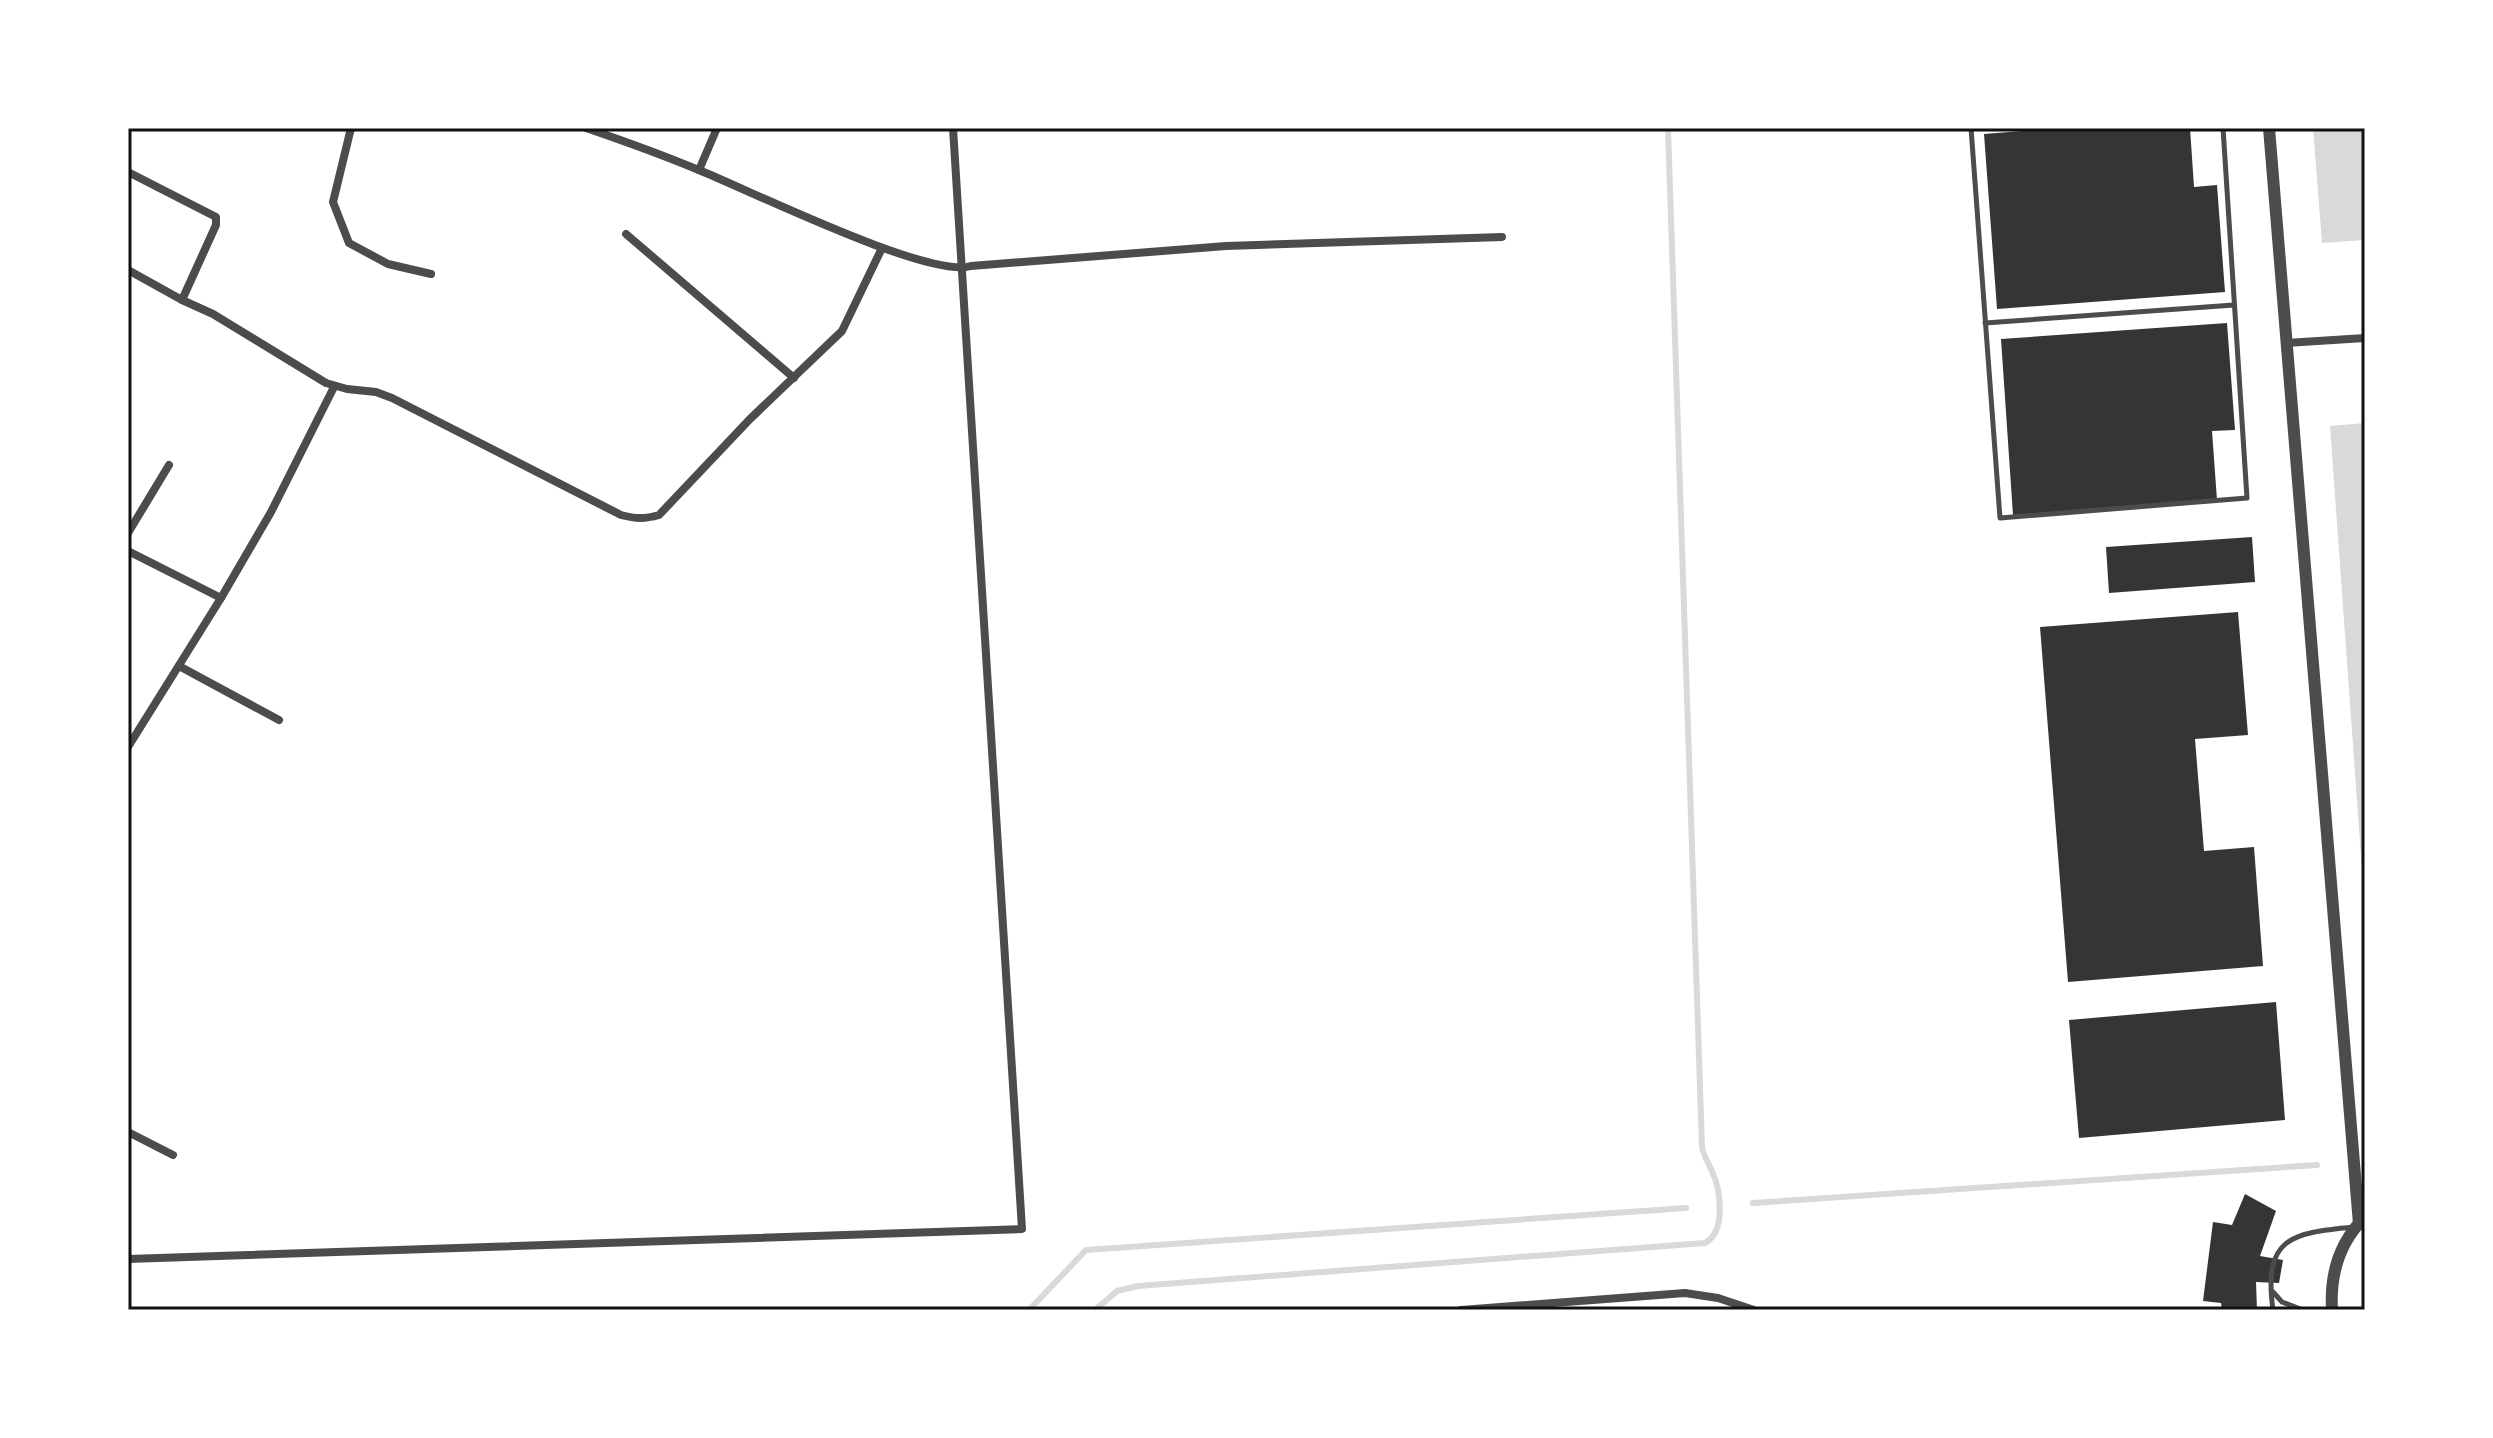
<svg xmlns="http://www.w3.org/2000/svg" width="2493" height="1438" viewBox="0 0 2493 1438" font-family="'Source Sans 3',sans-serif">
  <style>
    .water { fill: #d9d9d9 }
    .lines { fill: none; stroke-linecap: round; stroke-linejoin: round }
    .stream { stroke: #d9d9d9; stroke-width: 6 }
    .building { fill: #353535 }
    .service { stroke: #4c4c4c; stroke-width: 5 }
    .minor { stroke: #4c4c4c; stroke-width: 8 }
    .tertiary { stroke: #4c4c4c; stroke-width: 12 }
    .neatline { fill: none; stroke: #111; stroke-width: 3 }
  </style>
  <rect width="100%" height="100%" fill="#fff"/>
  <!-- water -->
  <g class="water">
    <polygon points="2313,128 2365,128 2365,240 2322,243"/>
    <polygon points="2365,423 2365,912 2330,426"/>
  </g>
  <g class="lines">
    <!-- stream -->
    <g class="stream">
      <polyline points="1753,1203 2317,1165"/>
      <polyline points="1029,1310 1086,1250 1686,1208"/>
      <path d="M1095,1310L1117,1291L1138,1286L1705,1243C1726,1232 1721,1191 1712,1171C1708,1162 1704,1157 1702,1147L1668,128"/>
    </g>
  </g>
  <!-- building -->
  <g class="building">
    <polygon points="2061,128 2190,128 2194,187 2217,185 2225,292 1997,309 1984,134"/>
    <polygon points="2227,323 2235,430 2212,431 2217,500 2013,515 2001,339"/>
    <polygon points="2252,537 2255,582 2109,593 2106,547"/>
    <polygon points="2238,612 2248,735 2195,739 2204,851 2254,847 2263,966 2068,982 2040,627"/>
    <polygon points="2276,1002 2285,1120 2079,1138 2069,1020"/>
    <polygon points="2245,1194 2276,1211 2260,1256 2283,1260 2279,1283 2256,1282 2257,1310 2222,1310 2221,1303 2203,1301 2213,1222 2232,1225"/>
  </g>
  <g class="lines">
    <!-- service -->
    <g class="service">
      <polyline points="1971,128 2000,518 2247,498 2223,128"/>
      <polyline points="1985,323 2234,305"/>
      <polyline points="2273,1292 2282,1302 2303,1310"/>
      <path d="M2273,1310C2263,1237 2291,1233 2354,1227"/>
    </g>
    <!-- minor -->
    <g class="minor">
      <polyline points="351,128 333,202 349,243 388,264 431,274"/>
      <path d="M586,128C624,141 663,155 701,171C751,191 929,279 971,266L1226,246L1502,237"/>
      <polyline points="699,170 717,128"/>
      <path d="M128,172L216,217V225L182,300L213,314L326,383L347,389L376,392L392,398L621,515C636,519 645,519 659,515L750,419L842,331L882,248"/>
      <polyline points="626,234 794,378"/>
      <polyline points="128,270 182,300"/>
      <polyline points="2285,343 2365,338"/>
      <polyline points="128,533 169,465"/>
      <polyline points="128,551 221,598"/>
      <polyline points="179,666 279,720"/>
      <polyline points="128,747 221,598 271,512 334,387"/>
      <polyline points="128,1132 173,1155"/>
      <polyline points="128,1259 1022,1229 953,128"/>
      <polyline points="1461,1310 1685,1293 1718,1298 1754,1310"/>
    </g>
    <!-- tertiary -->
    <g class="tertiary">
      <polyline points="2269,128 2359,1224"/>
      <path d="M2332,1310C2330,1276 2339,1243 2364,1218"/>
    </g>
  </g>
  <!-- border -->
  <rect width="2493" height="1438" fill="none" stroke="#ffffff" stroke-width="260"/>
  <rect x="130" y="130" width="2233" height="1178" class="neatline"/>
</svg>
